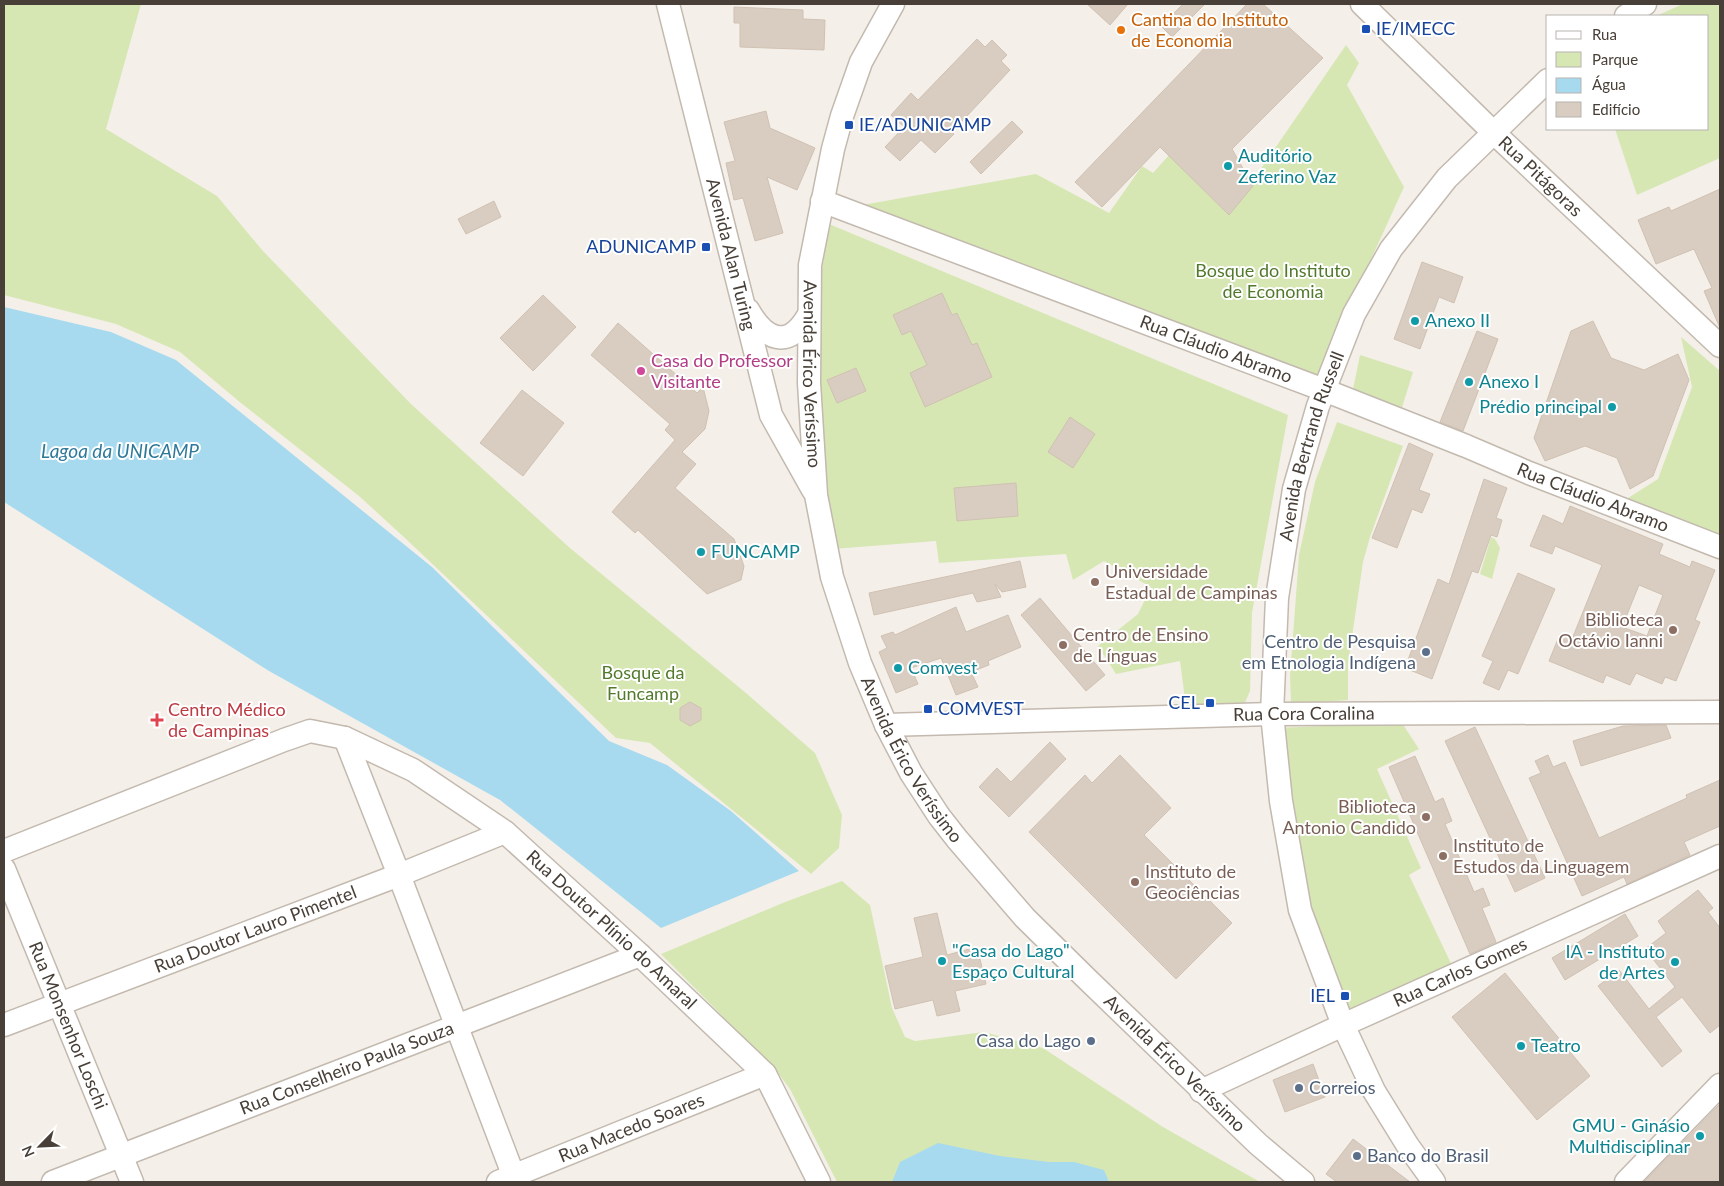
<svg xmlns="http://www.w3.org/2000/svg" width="1724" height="1186" viewBox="0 0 1724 1186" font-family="Lato,sans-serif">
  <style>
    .green { fill: #d6e7b4 }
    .water { fill: #a8daef }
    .building { fill: #d9cdc2; stroke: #d0c1b2; fill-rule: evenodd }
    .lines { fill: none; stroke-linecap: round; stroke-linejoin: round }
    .minor-casing { stroke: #c3b9af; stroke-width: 25 }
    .minor { stroke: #fff; stroke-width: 22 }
    .transit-dot { fill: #1a4fb4; stroke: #fff; stroke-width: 2 }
    .food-dot { fill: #e8710a; stroke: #fff; stroke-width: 2 }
    .culture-dot { fill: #0f9aa8; stroke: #fff; stroke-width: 2 }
    .hotel-dot { fill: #d1479c; stroke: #fff; stroke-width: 2 }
    .education-dot { fill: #8d6e63; stroke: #fff; stroke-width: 2 }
    .service-dot { fill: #5c6f8a; stroke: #fff; stroke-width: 2 }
    .health-dot { fill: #e0444e; stroke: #fff; stroke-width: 2 }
    .labels { text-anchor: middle; stroke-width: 4; stroke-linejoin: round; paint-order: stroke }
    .food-label { font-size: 18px; fill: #c56008; stroke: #fff; text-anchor: start }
    .transit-label { font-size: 18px; fill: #164399; stroke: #fff; text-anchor: start }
    .culture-label { font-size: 18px; fill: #0d838f; stroke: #fff; text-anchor: start }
    .street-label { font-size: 18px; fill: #484038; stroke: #fff }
    .park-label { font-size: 18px; fill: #52792c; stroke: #fff }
    .hotel-label { font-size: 18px; fill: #b23c85; stroke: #fff; text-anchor: start }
    .education-label { font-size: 18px; fill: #785e54; stroke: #fff; text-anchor: start }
    .service-label { font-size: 18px; fill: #4e5e75; stroke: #fff; text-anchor: end }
    .health-label { font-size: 18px; fill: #be3a42; stroke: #fff; text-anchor: start }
    .water-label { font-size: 19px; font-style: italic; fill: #2e799a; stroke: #fff }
  </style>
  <rect width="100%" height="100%" fill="#f4f0e9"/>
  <!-- green -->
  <g class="green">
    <polygon points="4,4 141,4 106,129 217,196 263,251 411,404 570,548 746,693 815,753 842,815 839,848 811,874 650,743 616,738 406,539 359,496 241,403 180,352 116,324 4,295"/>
    <polygon points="1683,4 1720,4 1720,158 1637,195 1615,129 1708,129 1708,16 1656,16"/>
    <polygon points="1346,45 1359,63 1347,85 1404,187 1315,382 851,207 1036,174 1109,213 1142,166 1153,173 1169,155 1229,215"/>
    <polygon points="829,224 1288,415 1252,613 1250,691 1243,707 1186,707 1180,661 1116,674 1098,646 1138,614 1151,587 1104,561 1073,580 1066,554 939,563 936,541 833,549 823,489 816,311"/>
    <polygon points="1681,337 1720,371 1720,539 1625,500 1658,479 1692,387"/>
    <polygon points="1360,355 1413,372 1400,414 1352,394"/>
    <polygon points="1337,422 1403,446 1370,537 1363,562 1348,664 1348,700 1291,704 1290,676 1299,555 1315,482"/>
    <polygon points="1491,537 1495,539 1500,548 1492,579 1480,574"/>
    <polygon points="1402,723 1419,749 1377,769 1421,868 1409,875 1456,974 1343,1025 1316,953 1274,728"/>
    <polygon points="842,881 870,905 892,1008 905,1037 915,1041 984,1032 1043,1048 1163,1127 1260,1182 837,1182 790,1089 775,1069 661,954 785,902"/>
  </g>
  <!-- water -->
  <g class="water">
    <polygon points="4,307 111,332 176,360 432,567 609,741 667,765 731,811 799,871 661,928 500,800 269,671 4,502"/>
    <polygon points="938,1143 1000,1156 1049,1162 1074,1162 1104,1170 1109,1182 892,1182 900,1162"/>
  </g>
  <!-- building -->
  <g class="building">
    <polygon points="1087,4 1128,4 1110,25"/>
    <polygon points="1183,4 1205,4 1172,37 1161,26"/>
    <polygon points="1247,4 1263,4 1323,58 1232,149 1253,186 1229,215 1160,147 1102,207 1075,182"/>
    <polygon points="734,7 803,10 803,19 825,20 824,50 740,47 740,23 734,23"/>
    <polygon points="977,39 985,47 992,40 1007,55 1001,61 1010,70 952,132 954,134 935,153 921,140 900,161 885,147 904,127 891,115 911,93 918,100"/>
    <polygon points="766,111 770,128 815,148 797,190 767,177 783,233 755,241 743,198 734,200 726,163 735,161 724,122"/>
    <polygon points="1012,121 1023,132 981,174 970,162"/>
    <polygon points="1720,189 1720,328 1704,291 1712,288 1694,249 1656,264 1638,220 1669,207 1671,211"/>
    <polygon points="494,201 501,217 466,234 458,219"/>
    <polygon points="1422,262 1463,277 1454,303 1439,297 1420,349 1394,339"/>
    <polygon points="942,293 952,315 957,313 972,345 977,343 992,377 925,407 910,373 927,365 911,331 902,335 893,315"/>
    <polygon points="543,295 576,327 533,371 500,338"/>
    <polygon points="1593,321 1611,358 1644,370 1678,354 1689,380 1653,476 1630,489 1617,458 1585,446 1545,461 1534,438 1571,331"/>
    <polygon points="618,323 697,393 703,387 709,411 705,429 682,452 696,464 675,488 734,539 744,566 741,580 707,594 638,530 635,533 612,512 675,440 665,430 670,424 591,355"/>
    <polygon points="1477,331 1498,339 1463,431 1440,422"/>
    <polygon points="856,368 866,391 837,403 827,380"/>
    <polygon points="522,390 564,423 523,476 480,443"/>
    <polygon points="1070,417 1095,434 1073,468 1048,452"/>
    <polygon points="1409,443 1433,454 1419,490 1430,494 1422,513 1412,509 1397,548 1372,538"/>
    <polygon points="1484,479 1507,488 1496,518 1502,520 1497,537 1491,535 1478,573 1472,571 1432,679 1405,668 1438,579 1449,584"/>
    <polygon points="1016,483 1018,516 957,521 954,488"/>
    <path d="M1570,506L1663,544L1659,554L1690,567L1692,561L1715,570L1695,620L1700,622L1676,681L1665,677L1662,684L1636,673L1630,685L1606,675L1603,683L1549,661L1560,634L1572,639L1602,565L1555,546L1552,554L1530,546L1543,515L1563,524ZM1639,585L1663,595L1647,636L1622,627Z"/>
    <polygon points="1020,561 1026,587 1002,592 995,584 1001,597 977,602 973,593 874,615 869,593"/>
    <polygon points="1518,573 1555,589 1518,674 1508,670 1499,690 1483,683 1493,661 1482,656"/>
    <polygon points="1040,598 1105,675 1086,691 1021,615"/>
    <polygon points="956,607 966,632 1008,615 1021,647 988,661 989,665 971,672 978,687 956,695 941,658 911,668 918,684 896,693 879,652 887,648 881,636 893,632 895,635"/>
    <polygon points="690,702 701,708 701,720 690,726 680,720 680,708"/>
    <polygon points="1666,725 1671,738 1581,766 1573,741 1623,726"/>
    <polygon points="1475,727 1545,878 1515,892 1445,741"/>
    <polygon points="1050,742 1066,759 1009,817 979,787 997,768 1011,782"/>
    <polygon points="1120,755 1171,808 1144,835 1232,923 1176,979 1029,832 1085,775 1092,783"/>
    <polygon points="1548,755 1553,767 1565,762 1599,838 1687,798 1686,795 1720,780 1720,826 1684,842 1690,855 1627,884 1624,877 1582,896 1529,778 1541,773 1535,761"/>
    <polygon points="1415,756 1435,802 1443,798 1452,821 1445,824 1474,892 1483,888 1490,905 1482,908 1496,942 1470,954 1389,767"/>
    <polygon points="1698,890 1713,908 1708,912 1720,928 1720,1025 1710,1033 1682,997 1656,1017 1682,1051 1662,1067 1598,986 1619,970 1649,1009 1675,987 1645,949 1666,933 1658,921"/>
    <polygon points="937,913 947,955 977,947 986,984 955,991 960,1011 937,1016 933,1000 895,1009 885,966 923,957 914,918"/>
    <polygon points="1625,914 1638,936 1565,980 1552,958"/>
    <polygon points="1505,973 1590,1076 1537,1120 1452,1017"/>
    <polygon points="1313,1064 1325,1097 1285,1112 1273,1080"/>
    <polygon points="1720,1104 1720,1182 1644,1182"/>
    <polygon points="1353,1139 1410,1182 1337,1182 1326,1174"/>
  </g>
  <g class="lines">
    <defs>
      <g id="minor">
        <path id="s1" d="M668,4L771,415L813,490"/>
        <path id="s2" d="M893,4L861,62L842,116L833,149L810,265L809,383L816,495L832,577L860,663L886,725L911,773L939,816L957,839L1025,918L1087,979L1258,1144L1303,1182"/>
        <path id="s3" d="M1362,4L1494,133L1720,346"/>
        <polyline points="1626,16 1645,4"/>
        <path id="s4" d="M822,201L1324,390L1466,446L1529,473L1720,547"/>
        <path d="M748,310C765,340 788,350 808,316"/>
        <path id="s5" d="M886,725L1272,714L1720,712"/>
        <polyline points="345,738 399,875 516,1182"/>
        <path id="s6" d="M4,851L284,740L310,731L345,738L413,770L505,832L640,955L765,1074L819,1182"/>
        <path id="s7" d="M4,869L132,1182"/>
        <path id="s8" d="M4,1025L399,875L505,832"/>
        <path id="s9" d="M1201,1091L1343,1025L1720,856"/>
        <path id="s10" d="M53,1182L640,955"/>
        <path id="s11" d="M498,1182L765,1074"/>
        <path id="s12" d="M1434,1182L1408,1146L1374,1091L1343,1025L1300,910L1281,801L1272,714L1277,598L1294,489L1318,406L1354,314L1391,249L1447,178L1548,80"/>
        <polyline points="1626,1182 1720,1085"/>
      </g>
    </defs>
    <!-- minor casing -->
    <use href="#minor" class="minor-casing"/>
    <!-- minor -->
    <use href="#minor" class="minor"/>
  </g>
  <!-- markers -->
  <g class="transit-dot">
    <rect x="1361" y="24" width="10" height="10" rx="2.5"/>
    <rect x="844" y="120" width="10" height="10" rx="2.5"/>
    <rect x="701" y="242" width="10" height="10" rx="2.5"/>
    <rect x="1205" y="698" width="10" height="10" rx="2.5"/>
    <rect x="923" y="704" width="10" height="10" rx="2.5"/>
    <rect x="1340" y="991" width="10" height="10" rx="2.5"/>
  </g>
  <circle class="food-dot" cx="1121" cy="30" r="5"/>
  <g class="culture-dot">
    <circle cx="1228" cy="166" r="5"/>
    <circle cx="1415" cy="321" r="5"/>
    <circle cx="1469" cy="382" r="5"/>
    <circle cx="1612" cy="407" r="5"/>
    <circle cx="701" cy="552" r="5"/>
    <circle cx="898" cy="668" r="5"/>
    <circle cx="942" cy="961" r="5"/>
    <circle cx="1675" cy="962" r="5"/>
    <circle cx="1521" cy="1046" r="5"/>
    <circle cx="1700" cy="1136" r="5"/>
  </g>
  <circle class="hotel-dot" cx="641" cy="371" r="5"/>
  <g class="education-dot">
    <circle cx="1095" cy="582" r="5"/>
    <circle cx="1673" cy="630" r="5"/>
    <circle cx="1063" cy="645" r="5"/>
    <circle cx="1426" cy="817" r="5"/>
    <circle cx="1443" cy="856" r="5"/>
    <circle cx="1135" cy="882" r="5"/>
  </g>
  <g class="service-dot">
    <circle cx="1426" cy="652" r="5"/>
    <circle cx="1091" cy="1041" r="5"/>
    <circle cx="1299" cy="1088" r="5"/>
    <circle cx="1357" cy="1156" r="5"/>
  </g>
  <path class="health-dot" d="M154.5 712.5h5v5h5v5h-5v5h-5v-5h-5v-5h5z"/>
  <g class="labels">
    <!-- food labels -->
    <g class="food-label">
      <text x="1131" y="26">Cantina do Instituto<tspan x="1131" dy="21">de Economia</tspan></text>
    </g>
    <!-- transit labels -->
    <g class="transit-label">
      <text x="1376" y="35">IE/IMECC</text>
      <text x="859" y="131">IE/ADUNICAMP</text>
      <text x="696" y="253" text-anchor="end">ADUNICAMP</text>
      <text x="1200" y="709" text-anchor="end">CEL</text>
      <text x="938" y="715">COMVEST</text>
      <text x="1335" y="1002" text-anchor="end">IEL</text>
    </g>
    <!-- culture labels -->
    <g class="culture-label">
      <text x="1238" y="162">Auditório<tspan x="1238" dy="21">Zeferino Vaz</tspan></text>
      <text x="1425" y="327">Anexo II</text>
      <text x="1479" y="388">Anexo I</text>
      <text x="1602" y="413" text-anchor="end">Prédio principal</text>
      <text x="711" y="558">FUNCAMP</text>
      <text x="908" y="674">Comvest</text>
      <text x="952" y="957">"Casa do Lago"<tspan x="952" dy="21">Espaço Cultural</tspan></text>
      <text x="1665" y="958" text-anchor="end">IA - Instituto<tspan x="1665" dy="21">de Artes</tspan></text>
      <text x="1531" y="1052">Teatro</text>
      <text x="1690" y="1132" text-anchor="end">GMU - Ginásio<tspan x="1690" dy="21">Multidisciplinar</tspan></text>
    </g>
    <!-- street labels -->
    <g class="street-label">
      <text dy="6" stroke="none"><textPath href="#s3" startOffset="248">Rua Pitágoras</textPath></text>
      <text dy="6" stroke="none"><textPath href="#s1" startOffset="258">Avenida Alan Turing</textPath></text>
      <text dy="6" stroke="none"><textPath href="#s4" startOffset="421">Rua Cláudio Abramo</textPath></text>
      <text dy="6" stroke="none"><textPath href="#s2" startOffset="385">Avenida Érico Veríssimo</textPath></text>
      <text dy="6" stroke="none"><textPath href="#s12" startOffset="775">Avenida Bertrand Russell</textPath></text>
      <text dy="6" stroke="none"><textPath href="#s4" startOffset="826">Rua Cláudio Abramo</textPath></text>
      <text dy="6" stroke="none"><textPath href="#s5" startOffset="418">Rua Cora Coralina</textPath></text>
      <text dy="6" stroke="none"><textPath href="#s2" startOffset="790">Avenida Érico Veríssimo</textPath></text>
      <text dy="6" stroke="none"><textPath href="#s8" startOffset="269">Rua Doutor Lauro Pimentel</textPath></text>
      <text dy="6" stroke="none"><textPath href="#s6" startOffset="695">Rua Doutor Plínio do Amaral</textPath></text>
      <text dy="6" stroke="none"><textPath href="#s9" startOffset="285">Rua Carlos Gomes</textPath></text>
      <text dy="6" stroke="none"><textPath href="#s7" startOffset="169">Rua Monsenhor Loschi</textPath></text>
      <text dy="6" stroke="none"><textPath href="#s2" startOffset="1195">Avenida Érico Veríssimo</textPath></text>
      <text dy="6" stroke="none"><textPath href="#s10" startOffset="315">Rua Conselheiro Paula Souza</textPath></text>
      <text dy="6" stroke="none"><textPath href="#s11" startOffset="144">Rua Macedo Soares</textPath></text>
    </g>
    <!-- park labels -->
    <g class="park-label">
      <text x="1273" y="277">Bosque do Instituto<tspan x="1273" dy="21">de Economia</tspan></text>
      <text x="643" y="679">Bosque da<tspan x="643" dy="21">Funcamp</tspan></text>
    </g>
    <!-- hotel labels -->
    <g class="hotel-label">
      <text x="651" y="367">Casa do Professor<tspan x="651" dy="21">Visitante</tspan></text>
    </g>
    <!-- education labels -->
    <g class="education-label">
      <text x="1105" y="578">Universidade<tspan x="1105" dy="21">Estadual de Campinas</tspan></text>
      <text x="1663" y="626" text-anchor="end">Biblioteca<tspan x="1663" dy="21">Octávio Ianni</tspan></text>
      <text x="1073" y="641">Centro de Ensino<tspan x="1073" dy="21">de Línguas</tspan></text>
      <text x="1416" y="813" text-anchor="end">Biblioteca<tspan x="1416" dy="21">Antonio Candido</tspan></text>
      <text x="1453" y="852">Instituto de<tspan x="1453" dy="21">Estudos da Linguagem</tspan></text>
      <text x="1145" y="878">Instituto de<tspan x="1145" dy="21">Geociências</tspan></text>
    </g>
    <!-- service labels -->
    <g class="service-label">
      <text x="1416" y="648">Centro de Pesquisa<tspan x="1416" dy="21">em Etnologia Indígena</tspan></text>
      <text x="1081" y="1047">Casa do Lago</text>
      <text x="1309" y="1094" text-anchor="start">Correios</text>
      <text x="1367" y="1162" text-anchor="start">Banco do Brasil</text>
    </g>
    <!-- health labels -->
    <g class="health-label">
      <text x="168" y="716">Centro Médico<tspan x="168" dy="21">de Campinas</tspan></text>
    </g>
    <!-- water labels -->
    <g class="water-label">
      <text x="120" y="458">Lagoa da UNICAMP</text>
    </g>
  </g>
  <!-- border -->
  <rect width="1724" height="1186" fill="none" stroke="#484038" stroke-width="10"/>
  <!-- legend -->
  <rect x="1546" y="15" width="162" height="115" fill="#ffffff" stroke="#b6b3af"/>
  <rect x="1556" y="31" width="25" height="8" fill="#ffffff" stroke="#b6b3af"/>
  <text x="1592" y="40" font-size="15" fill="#484038">Rua</text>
  <rect x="1556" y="52" width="25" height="15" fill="#d6e7b4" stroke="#b6b3af"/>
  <text x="1592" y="65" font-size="15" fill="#484038">Parque</text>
  <rect x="1556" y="78" width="25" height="15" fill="#a8daef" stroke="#b6b3af"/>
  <text x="1592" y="90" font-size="15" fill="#484038">Água</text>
  <rect x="1556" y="102" width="25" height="15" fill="#d9cdc2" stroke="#b6b3af"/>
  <text x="1592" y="115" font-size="15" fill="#484038">Edifício</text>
  <!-- north arrow -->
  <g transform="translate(40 1146) rotate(246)" stroke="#ffffff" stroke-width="4" paint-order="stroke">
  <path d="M0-4L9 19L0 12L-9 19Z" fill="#484038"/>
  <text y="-8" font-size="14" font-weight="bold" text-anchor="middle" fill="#484038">N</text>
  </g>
</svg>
